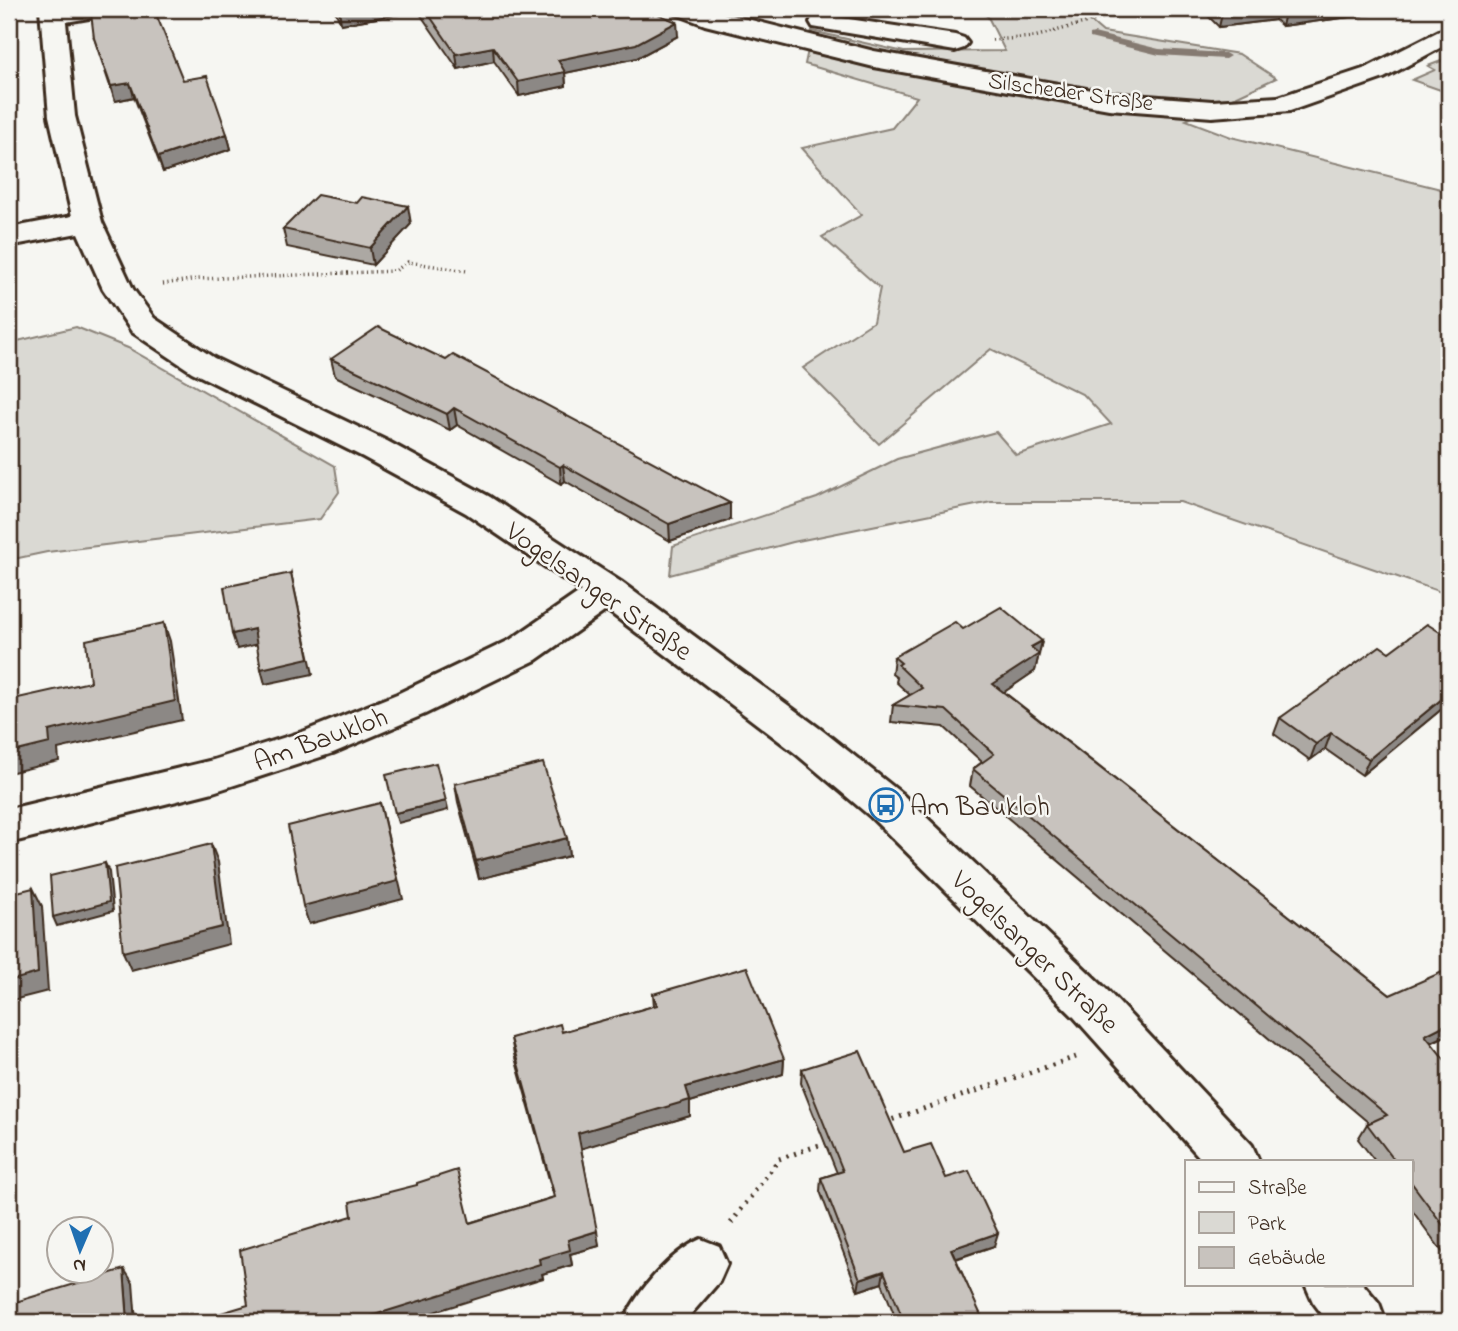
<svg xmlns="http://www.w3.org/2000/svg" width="1458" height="1331" viewBox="0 0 1458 1331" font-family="'Indie Flower',sans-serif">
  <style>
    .green { fill: #dad9d3; stroke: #8a8278; stroke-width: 2 }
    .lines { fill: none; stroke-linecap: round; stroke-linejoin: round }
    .stream { fill: #857a71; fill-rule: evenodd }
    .minor-casing { stroke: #3b2a1e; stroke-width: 6 }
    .path-far1 { stroke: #3b2a1e; stroke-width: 3.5; stroke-dasharray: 1 3.5; stroke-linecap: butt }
    .path { stroke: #3b2a1e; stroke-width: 5; stroke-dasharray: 2 6; stroke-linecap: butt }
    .minor { fill: #f6f6f2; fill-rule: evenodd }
    .wall { fill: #aca8a3; stroke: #3b2a1e; stroke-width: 2 }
    .shaded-wall { fill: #8c8885; stroke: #3b2a1e; stroke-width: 2 }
    .building { fill: #c8c3be; stroke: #3b2a1e; stroke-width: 2 }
    .labels { text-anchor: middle; stroke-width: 5; stroke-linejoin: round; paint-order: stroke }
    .far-street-label { font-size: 23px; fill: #3b2a1e; stroke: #f6f6f2 }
    .street-label { font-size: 28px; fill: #3b2a1e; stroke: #f6f6f2 }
    .poi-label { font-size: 28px; fill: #3b2a1e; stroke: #f6f6f2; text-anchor: start }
  </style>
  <rect width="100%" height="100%" fill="#f6f6f2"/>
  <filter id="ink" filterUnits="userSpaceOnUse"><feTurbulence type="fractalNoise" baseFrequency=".0143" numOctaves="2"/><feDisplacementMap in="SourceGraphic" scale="14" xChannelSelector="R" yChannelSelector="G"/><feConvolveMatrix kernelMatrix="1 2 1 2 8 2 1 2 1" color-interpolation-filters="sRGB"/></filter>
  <g filter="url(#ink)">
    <!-- green -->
    <g class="green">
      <polygon points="978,9 1076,9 1103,32 1239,54 1276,78 1186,120 1231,137 1449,191 1449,593 1441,592 1180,502 991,502 793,542 670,575 673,546 817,498 897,459 996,432 1016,455 1111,424 1084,395 991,349 879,444 803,368 873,322 880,288 822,237 862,215 802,148 892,128 917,97 805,64 812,31 904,52 1005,51 988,17"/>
      <polygon points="1449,58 1449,93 1412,80 1435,70 1428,66"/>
      <polygon points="76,327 128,348 335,466 339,492 320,519 47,552 9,560 9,343"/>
    </g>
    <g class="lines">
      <!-- stream -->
      <polygon class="stream" points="1094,33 1159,49 1225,53 1230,56 1225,59 1159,55 1090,38 1090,34"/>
      <defs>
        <g id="minor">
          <polygon points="40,9 115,9 112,14 66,22 75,116 102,222 133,289 154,318 214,358 387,441 490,497 621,582 823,731 901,793 1106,989 1252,1145 1259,1161 1203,1161 1074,1017 871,817 795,753 607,610 536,660 425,714 333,753 213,792 9,843 9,809 213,760 305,731 397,694 510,640 581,591 466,513 363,457 192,372 132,332 103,289 78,233 9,246 9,228 72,216 49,116"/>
          <polygon points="673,9 707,9 874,51 1109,93 1212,101 1278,97 1366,68 1449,26 1449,43 1384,78 1290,111 1212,117 1109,109 874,67 705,25 676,14"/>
          <polygon points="822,15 955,35 964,38 968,43 964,48 955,51 813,27 810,22 813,17"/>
          <path d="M701,1239L719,1246L727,1264L719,1282L684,1322H624C635,1293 672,1251 701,1239Z"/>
          <polygon points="1305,1284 1363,1284 1379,1303 1386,1322 1328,1322 1313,1302"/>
        </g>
      </defs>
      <!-- minor casing -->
      <use href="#minor" class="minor-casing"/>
      <!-- path-far1 -->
      <g class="path-far1">
        <polyline points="992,40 1034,37 1102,18 1174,9"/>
        <polyline points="163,284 198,279 395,271 408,262 467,271"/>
      </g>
      <!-- path -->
      <g class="path">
        <polyline points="885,1122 1076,1057"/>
        <polyline points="731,1223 779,1159 831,1141"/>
      </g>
      <!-- minor -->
      <use href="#minor" class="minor"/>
    </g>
    <!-- wall -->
    <g class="wall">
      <polygon points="334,9 646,9 678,36 637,58 565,73 566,86 519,96 494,61 458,69 418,11 341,24"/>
      <polygon points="1201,9 1387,9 1386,12 1282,26 1275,20 1219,27"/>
      <polygon points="94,38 183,80 227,134 231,149 163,172 134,97 115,101"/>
      <polygon points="357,203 411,224 373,265 287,247 283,229"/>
      <polygon points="331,359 730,520 670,541 565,481 561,484 457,425 450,430 335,376"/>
      <polygon points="963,629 1042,641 1035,671 1004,692 1390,995 1449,1034 1431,1043 1449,1065 1449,1261 1411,1209 1411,1161 1375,1161 1358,1139 1367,1124 1369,1123 970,786 973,769 982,762 944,727 891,722 893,705 910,695 896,682 897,678 892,674 894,657"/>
      <polygon points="1449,638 1449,703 1362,775 1325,749 1310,760 1274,734 1280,718 1389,652"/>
      <polygon points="455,784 567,838 569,856 479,879 458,802"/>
      <polygon points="1449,790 1449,810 1441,806"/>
      <polygon points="653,994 784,1059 783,1074 690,1102 690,1116 581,1148 599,1246 570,1254 572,1265 542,1274 543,1278 248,1305 470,1223 554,1197 514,1054 511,1038 562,1032 654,1006"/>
      <polygon points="802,1069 904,1152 946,1178 994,1246 956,1259 983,1322 897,1322 882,1283 858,1291 820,1191 821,1178 837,1173 801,1083"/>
    </g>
    <!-- shaded-wall -->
    <g class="shaded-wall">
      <polygon points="339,9 418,9 418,11 341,24"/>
      <polygon points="1266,9 1278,9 1275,20 1219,27 1222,14"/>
      <polygon points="1321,9 1387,9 1386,12 1282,26 1285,13"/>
      <polygon points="677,22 678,36 637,58 565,73 566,86 519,96 518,82 558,60"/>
      <polygon points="493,47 494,61 458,69 456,54"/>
      <polygon points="130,83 134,97 115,101 111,86"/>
      <polygon points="227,134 231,149 163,172 158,157"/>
      <polygon points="408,206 411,224 373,265 370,248"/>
      <polygon points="454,408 457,425 450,430 447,414"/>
      <polygon points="563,465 565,481 561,484 560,467"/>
      <polygon points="730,503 730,520 670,541 669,524"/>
      <polygon points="291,573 313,674 265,684 261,669"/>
      <polygon points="164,623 170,641 182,720 58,749 59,761 9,773 9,753 49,731"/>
      <polygon points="254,629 258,644 237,649 232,634"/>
      <polygon points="1042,641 1035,671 991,701 993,684 1031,647"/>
      <polygon points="1449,693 1449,703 1362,775 1369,759"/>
      <polygon points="1331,733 1325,749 1310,760 1316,744"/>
      <polygon points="446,801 448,810 398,823 395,813"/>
      <polygon points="380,803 403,899 309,924 303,906"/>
      <polygon points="567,838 569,856 479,879 476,861"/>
      <polygon points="211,844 218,862 229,944 131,970 123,952"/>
      <polygon points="105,863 109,872 113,911 57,926 53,917"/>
      <polygon points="33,888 42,906 48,991 9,1001 9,981"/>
      <polygon points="1449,1023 1449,1034 1415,1050 1425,1035"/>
      <polygon points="784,1059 783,1074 690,1102 690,1116 580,1149 578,1133 686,1087"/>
      <polygon points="597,1231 599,1246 570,1254 572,1265 542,1274 543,1278 402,1322 372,1322 371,1316 539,1259 568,1240"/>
      <polygon points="998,1233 994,1246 948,1261 951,1249"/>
      <polygon points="124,1269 133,1283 136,1322 128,1322"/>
      <polygon points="884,1271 882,1283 858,1291 860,1279"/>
    </g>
    <!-- building -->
    <g class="building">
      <polygon points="121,9 154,9 183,80 207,76 227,134 158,157 130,83 111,86 94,38 91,13"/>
      <polygon points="425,9 646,9 677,22 636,44 558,60 565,72 518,82 493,47 456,54"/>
      <polygon points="1216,9 1266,9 1222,14"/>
      <polygon points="1280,9 1321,9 1285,13"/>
      <polygon points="317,195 357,203 362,197 408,206 370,248 283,229"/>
      <polygon points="378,327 446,360 453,355 730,503 669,524 563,465 560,467 454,408 447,414 331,359"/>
      <polygon points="291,573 309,658 261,669 254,629 232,634 224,587"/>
      <polygon points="1001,607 1042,641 1031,647 1039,654 993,684 1390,995 1449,969 1449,1023 1425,1035 1449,1065 1449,1233 1411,1182 1411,1161 1395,1161 1367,1124 1387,1115 973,769 994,754 946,710 893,705 922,688 898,665 901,663 894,657 955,622 963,629"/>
      <polygon points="164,623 175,701 49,731 50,743 9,753 9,700 90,682 86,640"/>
      <polygon points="1427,624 1449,638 1449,693 1369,759 1331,733 1316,744 1280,718 1380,646 1389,652"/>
      <polygon points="436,763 446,801 395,813 386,775"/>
      <polygon points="543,763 567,838 476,861 455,784"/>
      <polygon points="380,803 398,881 303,906 288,826"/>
      <polygon points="211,844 222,927 123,952 115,868"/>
      <polygon points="105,863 109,902 53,917 50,876"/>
      <polygon points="33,888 38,973 9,981 9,894"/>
      <polygon points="747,967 784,1059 686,1087 690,1100 578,1133 597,1231 568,1240 570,1250 539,1259 540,1264 371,1316 372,1322 191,1322 248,1305 240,1250 352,1216 350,1202 417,1185 417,1183 457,1170 470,1223 555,1197 511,1038 560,1024 562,1032 657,1005 653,994"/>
      <polygon points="860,1051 904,1152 931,1144 946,1178 969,1171 998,1233 951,1249 984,1322 904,1322 884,1271 860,1279 821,1178 843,1171 802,1069"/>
      <polygon points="124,1269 128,1322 9,1322 9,1304"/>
    </g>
  </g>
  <!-- icons -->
  <defs>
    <symbol id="bus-ring" viewBox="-11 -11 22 22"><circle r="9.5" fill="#f6f6f2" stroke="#1f6fb2" stroke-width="1.5"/><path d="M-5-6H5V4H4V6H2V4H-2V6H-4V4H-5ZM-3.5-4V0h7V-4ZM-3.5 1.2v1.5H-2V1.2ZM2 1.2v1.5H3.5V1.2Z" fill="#1f6fb2"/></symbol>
  </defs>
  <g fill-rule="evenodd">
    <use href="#bus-ring" x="867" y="786" width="38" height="38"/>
  </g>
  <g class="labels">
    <!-- far-street labels -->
    <g class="far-street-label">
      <text transform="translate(1071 91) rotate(8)" y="8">Silscheder Straße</text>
    </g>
    <!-- street labels -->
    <g class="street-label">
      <text transform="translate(600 590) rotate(35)" y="10">Vogelsanger Straße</text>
      <text transform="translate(320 738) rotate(-20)" y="10">Am Baukloh</text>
      <text transform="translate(1036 951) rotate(44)" y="10">Vogelsanger Straße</text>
    </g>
    <!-- poi labels -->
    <g class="poi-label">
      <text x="910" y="815">Am Baukloh</text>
    </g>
  </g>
  <!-- margin -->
  <rect width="1458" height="1331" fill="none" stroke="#f6f6f2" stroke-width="35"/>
  <rect x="18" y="18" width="1423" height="1296" fill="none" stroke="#3b2a1e" stroke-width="2.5" filter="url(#ink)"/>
  <!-- legend -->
  <rect x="1185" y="1160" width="228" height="126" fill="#f6f6f2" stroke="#aba49d" stroke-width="2"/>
  <rect x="1199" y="1182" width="35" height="10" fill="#f6f6f2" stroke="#aba49d" stroke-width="2"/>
  <text x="1248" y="1194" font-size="21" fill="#3b2a1e">Straße</text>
  <rect x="1199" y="1212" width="35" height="21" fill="#dad9d3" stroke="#aba49d" stroke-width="2"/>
  <text x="1248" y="1230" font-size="21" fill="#3b2a1e">Park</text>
  <rect x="1199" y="1247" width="35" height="21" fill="#c8c3be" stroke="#aba49d" stroke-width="2"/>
  <text x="1248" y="1264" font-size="21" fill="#3b2a1e">Gebäude</text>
  <!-- north arrow -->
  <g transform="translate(80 1250) rotate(182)"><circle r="33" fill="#f6f6f2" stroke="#aba49d" stroke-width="2"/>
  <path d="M0-5L12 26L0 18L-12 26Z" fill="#1f6fb2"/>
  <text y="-10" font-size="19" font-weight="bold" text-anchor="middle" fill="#3b2a1e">N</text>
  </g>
</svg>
